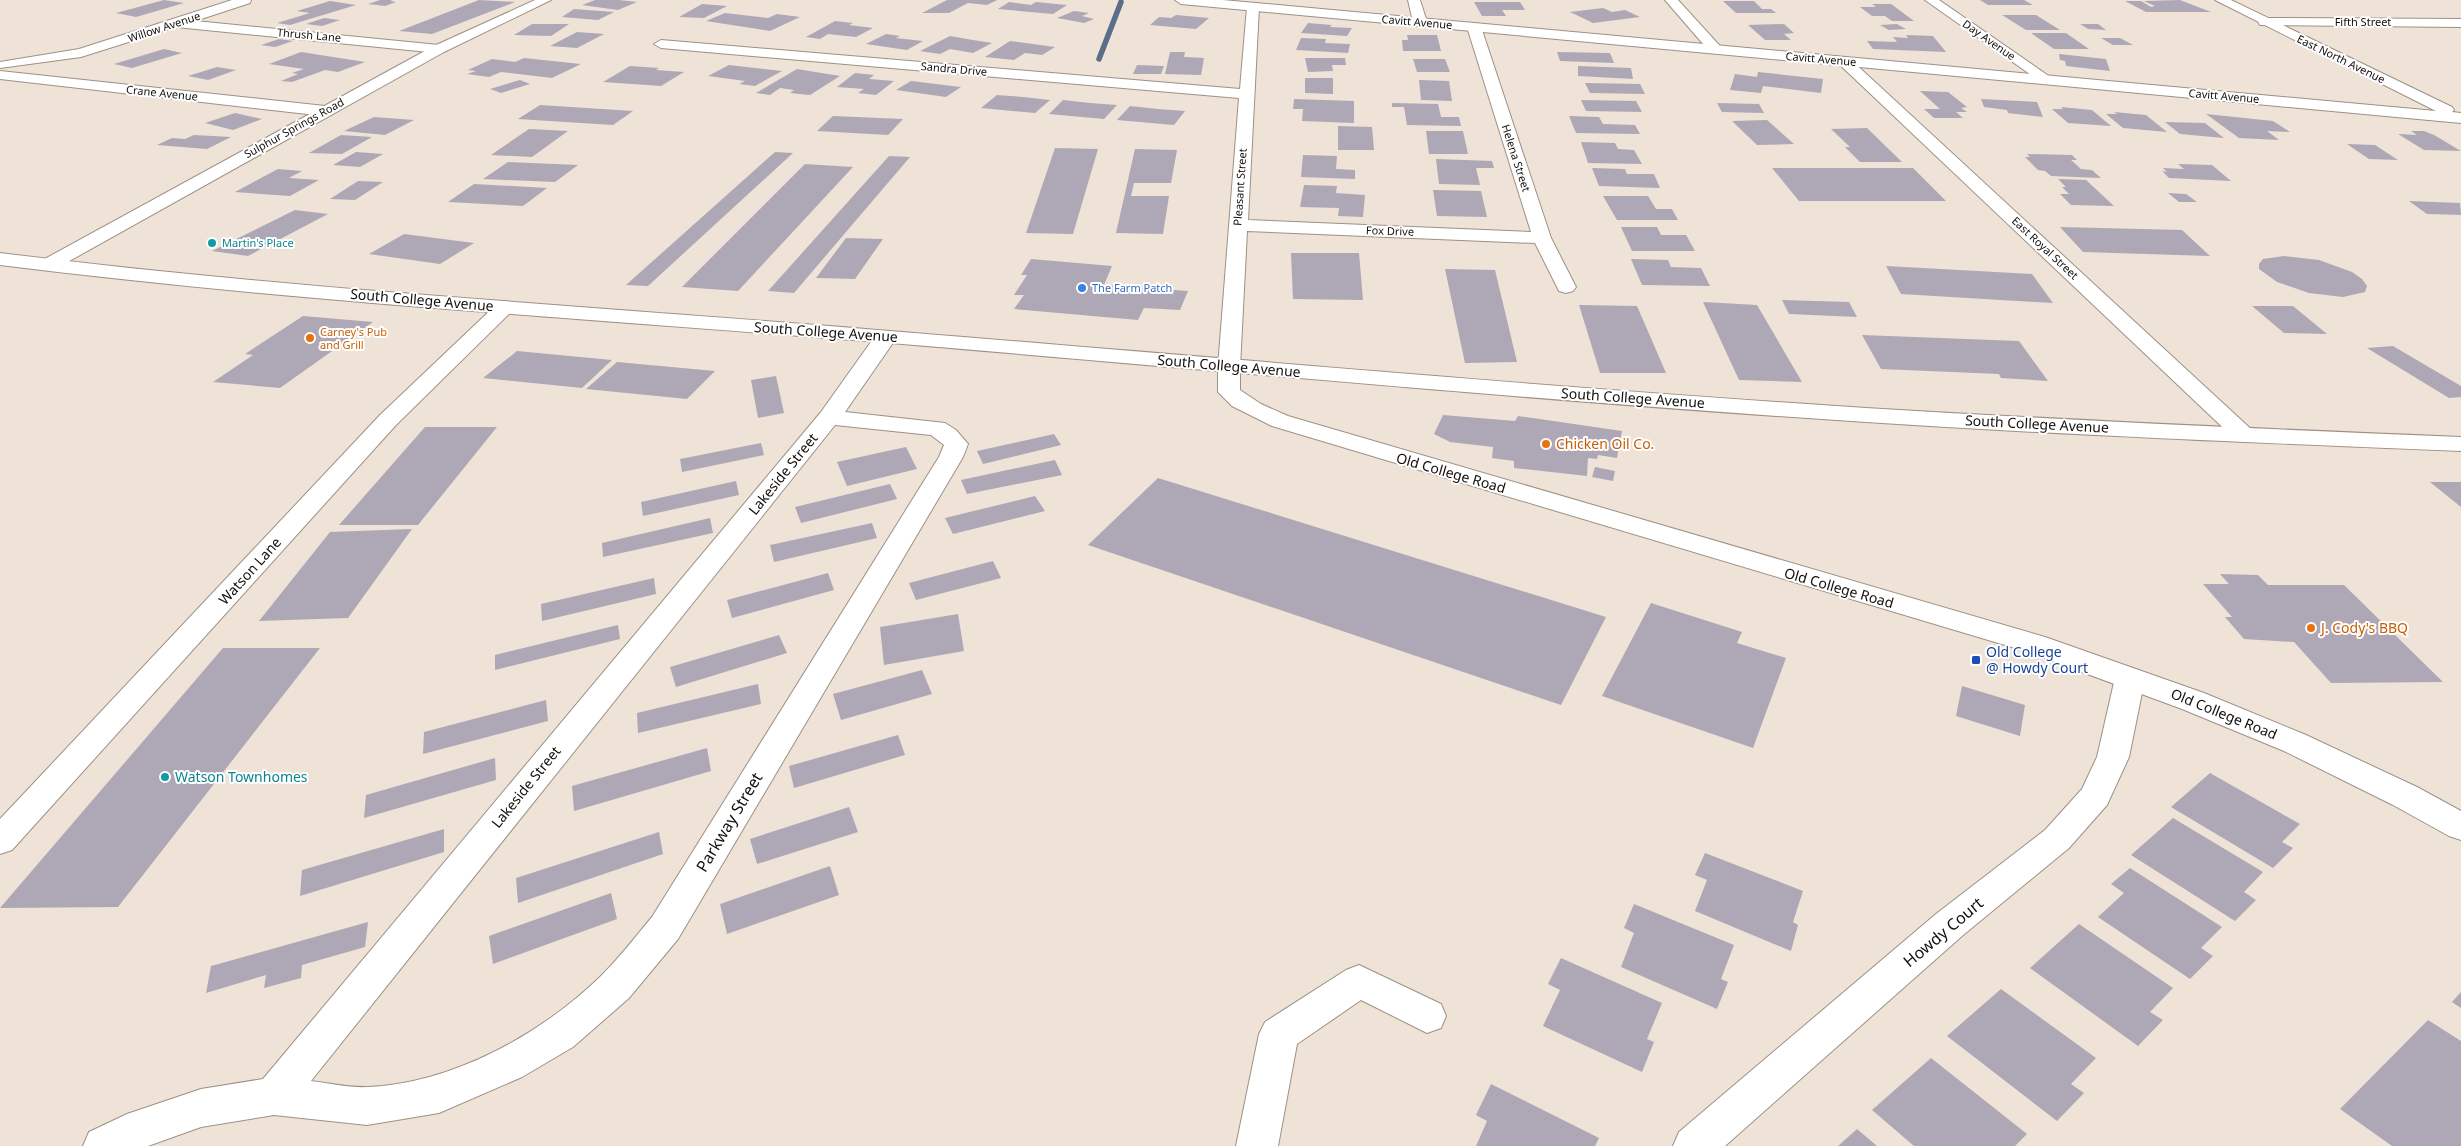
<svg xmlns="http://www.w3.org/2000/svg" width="2461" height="1146" viewBox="0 0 2461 1146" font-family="'Noto Sans',sans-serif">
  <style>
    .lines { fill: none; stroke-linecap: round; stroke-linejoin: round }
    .stream { stroke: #5c6d8a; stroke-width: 5.5 }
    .building { fill: #aea8b6 }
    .minor-casing { stroke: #9c9186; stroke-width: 2 }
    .tertiary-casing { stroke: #9c9186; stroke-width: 2 }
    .secondary-casing { stroke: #9c9186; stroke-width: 2 }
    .minor { fill: #fff; fill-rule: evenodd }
    .tertiary { fill: #fff; fill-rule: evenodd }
    .secondary { fill: #fff; fill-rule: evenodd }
    .culture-dot { fill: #0f9aa8; stroke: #fff; stroke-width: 2 }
    .shop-dot { fill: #3f7fe0; stroke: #fff; stroke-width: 2 }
    .food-dot { fill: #e8710a; stroke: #fff; stroke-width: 2 }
    .transit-dot { fill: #1a4fb4; stroke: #fff; stroke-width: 2 }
    .labels { text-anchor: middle; stroke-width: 4; stroke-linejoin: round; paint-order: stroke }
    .far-street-label { font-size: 11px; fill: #130f0b; stroke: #fff }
    .far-culture-label { font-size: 11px; fill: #0d838f; stroke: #fff; text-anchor: start }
    .far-shop-label { font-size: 11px; fill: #366cbe; stroke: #fff; text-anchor: start }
    .far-food-label { font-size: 11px; fill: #c56008; stroke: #fff; text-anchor: start }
    .street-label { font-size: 14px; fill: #130f0b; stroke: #fff }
    .food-label { font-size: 14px; fill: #c56008; stroke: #fff; text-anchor: start }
    .transit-label { font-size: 14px; fill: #164399; stroke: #fff; text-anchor: start }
    .culture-label { font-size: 14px; fill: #0d838f; stroke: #fff; text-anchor: start }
    .near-street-label { font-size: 16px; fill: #130f0b; stroke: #fff }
  </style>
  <rect width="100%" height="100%" fill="#efe2d7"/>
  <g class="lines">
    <!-- stream -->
    <polyline class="stream" points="1099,59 1121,2"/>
  </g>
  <!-- building -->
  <g class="building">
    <polygon points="164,0 184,3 136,17 116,13"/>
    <polygon points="380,0 393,0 390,1 396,2 385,6 368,4"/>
    <polygon points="479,0 515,2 432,34 399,31"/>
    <polygon points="595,0 619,0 637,2 618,10 582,5"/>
    <polygon points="947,0 997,0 987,5 968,3 949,13 922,13"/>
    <polygon points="1980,0 2024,0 2033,5 1988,5"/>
    <polygon points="2180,0 2211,12 2146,12 2125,1 2141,1 2151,7 2155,6 2144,1"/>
    <polygon points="330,1 356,5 290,25 277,23 310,13 297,11"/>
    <polygon points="1723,1 1754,1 1762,9 1771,9 1776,13 1736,13"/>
    <polygon points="1009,2 1031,5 1036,2 1067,5 1053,14 998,9"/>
    <polygon points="1474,2 1520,2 1525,10 1502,10 1506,16 1482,16"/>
    <polygon points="702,4 727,6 704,18 679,17"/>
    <polygon points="1872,4 1891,4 1914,21 1892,21 1885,16 1872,16 1860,7 1876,7"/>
    <polygon points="1603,8 1612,12 1625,10 1640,17 1593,23 1570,12"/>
    <polygon points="574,9 614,12 598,20 562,17"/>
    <polygon points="1074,11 1089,13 1082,16 1094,19 1084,23 1057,18"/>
    <polygon points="725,13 768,18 777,14 800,17 770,31 706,21"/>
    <polygon points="1176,15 1209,18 1196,29 1150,25 1159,17 1171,18"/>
    <polygon points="2002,15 2036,15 2060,30 2026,30"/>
    <polygon points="324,18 340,20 322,26 306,24"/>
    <polygon points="835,21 853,23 849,25 873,28 856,37 828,34 820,39 806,37"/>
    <polygon points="1308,23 1332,25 1330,27 1352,28 1347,36 1301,33"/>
    <polygon points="532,24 569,24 551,36 514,35"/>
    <polygon points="1784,24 1794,33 1784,34 1791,40 1765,40 1748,25"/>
    <polygon points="1897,24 1906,29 1889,30 1880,25"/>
    <polygon points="2080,24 2098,24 2106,30 2088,29"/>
    <polygon points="577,32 604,34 577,48 550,46"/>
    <polygon points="2031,33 2066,33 2089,49 2054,49"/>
    <polygon points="886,34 900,36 896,38 923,41 907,50 866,44"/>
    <polygon points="1407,35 1437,35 1441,51 1403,51 1402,40 1408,40"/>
    <polygon points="1906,35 1933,36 1946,52 1873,49 1867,41 1897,42 1893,37 1908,38"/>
    <polygon points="950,36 967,39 992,43 973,53 950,49 940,54 920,51"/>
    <polygon points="1301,38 1326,39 1325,43 1350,44 1348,53 1296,50"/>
    <polygon points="2101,38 2120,38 2133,45 2113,45"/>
    <polygon points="279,39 293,41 275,47 261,45"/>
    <polygon points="1010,41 1055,47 1042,55 1025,53 1014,60 985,57"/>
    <polygon points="164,49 182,53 132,68 114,64"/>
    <polygon points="301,52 365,62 338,72 325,70 292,82 281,81 298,74 292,73 304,69 269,64"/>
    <polygon points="1170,52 1185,52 1184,57 1204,58 1201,75 1165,74"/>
    <polygon points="1557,52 1610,53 1614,63 1560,61"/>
    <polygon points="2059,54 2106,59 2110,71 2066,66 2065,61 2060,60"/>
    <polygon points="524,58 581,64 552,78 501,72 489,77 467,74 476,71 468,70 492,59 515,62"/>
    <polygon points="1305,58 1345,58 1346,65 1332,65 1333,71 1308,72"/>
    <polygon points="1413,59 1445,59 1450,72 1417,72"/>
    <polygon points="729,65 782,71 755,86 739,84 745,81 708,76"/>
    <polygon points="1137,65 1164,66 1161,74 1133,74"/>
    <polygon points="630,66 659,68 656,70 684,72 661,86 603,82"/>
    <polygon points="1578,66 1631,68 1633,79 1578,76"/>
    <polygon points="217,67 236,70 208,80 188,76"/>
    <polygon points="797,69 840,76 810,95 790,93 794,90 780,88 770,95 756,93"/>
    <polygon points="1758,72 1823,79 1821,93 1763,86 1761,93 1730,90 1735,74 1757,77"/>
    <polygon points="855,73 874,75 869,79 894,81 876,95 858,93 864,89 837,87"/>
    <polygon points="1305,78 1333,78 1333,94 1305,93"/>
    <polygon points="520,80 530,84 501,93 490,89"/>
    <polygon points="1419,80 1449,81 1452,101 1421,100"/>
    <polygon points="911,81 961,87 946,97 896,90"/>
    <polygon points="1585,83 1640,84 1645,94 1590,93"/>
    <polygon points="1920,91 1948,92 1967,107 1961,108 1967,112 1956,112 1963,118 1934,118 1924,109 1940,109"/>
    <polygon points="997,95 1023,97 1050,100 1035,113 981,108"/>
    <polygon points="1294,99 1354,101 1354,123 1302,121 1303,109 1293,109"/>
    <polygon points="1981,99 2037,102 2043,117 2008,113 2007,110 1984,107"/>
    <polygon points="1063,100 1090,103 1117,105 1104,119 1049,114"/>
    <polygon points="1581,100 1636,101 1642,112 1586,111"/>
    <polygon points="1392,103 1438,104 1441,117 1459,117 1461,126 1407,125 1404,107 1392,107"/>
    <polygon points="1717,103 1759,104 1764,113 1722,112"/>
    <polygon points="540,105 633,111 613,125 518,119"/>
    <polygon points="1130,106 1158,109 1185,111 1174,125 1117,120"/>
    <polygon points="2061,107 2092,110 2111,126 2068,123 2052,109 2063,109"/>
    <polygon points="2114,112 2146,115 2167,132 2123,128 2106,114 2117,114"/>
    <polygon points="235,113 262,119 233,130 205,123"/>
    <polygon points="2206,114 2273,121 2290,132 2267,131 2279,140 2239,138"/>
    <polygon points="833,116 903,119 888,135 817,131"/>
    <polygon points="1569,116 1599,117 1603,124 1635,125 1640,134 1576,133"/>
    <polygon points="374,117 414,120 385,135 344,131"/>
    <polygon points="1767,120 1794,144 1757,145 1732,121"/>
    <polygon points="2165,122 2205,123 2224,138 2180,134"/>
    <polygon points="1338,126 1372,127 1374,150 1338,150"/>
    <polygon points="1867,128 1902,162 1860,162 1845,147 1850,147 1831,129"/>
    <polygon points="529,129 568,131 532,157 491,155"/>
    <polygon points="1426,131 1463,131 1468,154 1429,154"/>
    <polygon points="2411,131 2424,131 2434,135 2461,151 2424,150 2398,134 2417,135"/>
    <polygon points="194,135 231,137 207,149 157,145 172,138 185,139"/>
    <polygon points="341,135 372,137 342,154 309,153"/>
    <polygon points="1581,142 1615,143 1618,149 1634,150 1642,164 1588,163"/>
    <polygon points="2347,144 2375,145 2398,160 2369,159"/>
    <polygon points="1055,148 1098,149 1073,234 1026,233"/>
    <polygon points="1135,149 1177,150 1171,183 1134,183 1131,196 1169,196 1163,234 1116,233"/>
    <polygon points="356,152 383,154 360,167 333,165"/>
    <polygon points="775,152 793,153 648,286 626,285"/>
    <polygon points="2027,154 2072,155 2077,160 2071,160 2081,169 2092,170 2101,178 2051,176 2045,171 2038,170 2025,157 2030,157"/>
    <polygon points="1303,155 1337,156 1336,169 1355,170 1355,179 1301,177"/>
    <polygon points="889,156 910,157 794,293 768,291"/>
    <polygon points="1436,159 1492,161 1494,168 1476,168 1480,185 1439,184"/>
    <polygon points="508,162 578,165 555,182 483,179"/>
    <polygon points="805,164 853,167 738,291 682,287"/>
    <polygon points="2178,164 2212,165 2231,181 2169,178 2162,171 2167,172 2163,168 2184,169"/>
    <polygon points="1592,168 1625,169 1627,174 1654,174 1660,188 1599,186"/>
    <polygon points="1772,168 1913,168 1946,201 1799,201"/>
    <polygon points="278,169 302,171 289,178 319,180 290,196 235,192"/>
    <polygon points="2058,179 2086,180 2114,206 2071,205 2060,194 2069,194 2062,187 2066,187"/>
    <polygon points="358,181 383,182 355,200 330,199"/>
    <polygon points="474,184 547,188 523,206 448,202"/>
    <polygon points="1304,185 1337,186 1336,193 1365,195 1363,217 1338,216 1339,208 1300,207"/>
    <polygon points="1433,190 1481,191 1487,217 1437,216"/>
    <polygon points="2168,193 2186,194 2197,202 2179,202"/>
    <polygon points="1603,196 1648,196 1656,209 1672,209 1678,220 1617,220"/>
    <polygon points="2409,201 2460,203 2461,215 2427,214"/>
    <polygon points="295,210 328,214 248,256 212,251"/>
    <polygon points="1621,227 1657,227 1661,235 1686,235 1695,251 1632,251"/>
    <polygon points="2060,227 2182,230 2210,256 2083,252"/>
    <polygon points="404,234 474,243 440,264 369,254"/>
    <polygon points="846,238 883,239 855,279 816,278"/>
    <polygon points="1291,253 1359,253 1363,300 1293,299"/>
    <polygon points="2284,256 2319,260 2352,272 2362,279 2367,286 2365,292 2343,297 2309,293 2277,282 2259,269 2259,264 2263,259"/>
    <polygon points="1031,259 1112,266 1104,285 1188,291 1180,310 1144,308 1138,320 1014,309 1024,295 1014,295 1027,275 1021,275"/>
    <polygon points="1631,259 1668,260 1671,267 1701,268 1710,286 1642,285"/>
    <polygon points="1886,266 2032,274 2053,303 1901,294"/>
    <polygon points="1445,269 1495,270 1517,362 1465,363"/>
    <polygon points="1782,300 1849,302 1857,317 1789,314"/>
    <polygon points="1703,302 1757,305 1802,382 1739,380"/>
    <polygon points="1579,305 1637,306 1666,373 1600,373"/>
    <polygon points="2252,306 2293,306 2327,334 2284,333"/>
    <polygon points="303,316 373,322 280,388 213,382 253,355 245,354"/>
    <polygon points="1862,335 2019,341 2048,381 2001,378 1999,374 1881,369"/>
    <polygon points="2393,346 2461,386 2461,397 2449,398 2367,348"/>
    <polygon points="517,351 612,360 582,388 483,378"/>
    <polygon points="617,362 715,371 687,399 586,389"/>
    <polygon points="776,376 784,413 758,418 751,380"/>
    <polygon points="1443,415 1515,421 1518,416 1622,431 1617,458 1598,455 1597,459 1588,458 1587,476 1514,468 1514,461 1492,458 1493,447 1450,442 1434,434"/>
    <polygon points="425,427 497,427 418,525 339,525"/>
    <polygon points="1054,434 1061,445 983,464 977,451"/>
    <polygon points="761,443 764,455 682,472 680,459"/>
    <polygon points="906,447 917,469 847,486 837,462"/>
    <polygon points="1055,460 1062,475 967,494 961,480"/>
    <polygon points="1595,467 1615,471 1613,481 1592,477"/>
    <polygon points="1158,478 1606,617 1561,705 1088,545"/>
    <polygon points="736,481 739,495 643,516 641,502"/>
    <polygon points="2430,482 2461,482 2461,507"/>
    <polygon points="890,484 897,499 801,523 795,507"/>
    <polygon points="1035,496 1045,511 953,534 945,518"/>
    <polygon points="710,518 713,533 603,557 602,543"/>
    <polygon points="872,523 877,538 774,562 770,545"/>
    <polygon points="412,529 348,618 259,621 330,532"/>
    <polygon points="993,561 1001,578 916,600 909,583"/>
    <polygon points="828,573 834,590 732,618 727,600"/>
    <polygon points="2220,574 2258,575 2268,585 2344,585 2443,682 2331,683 2294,642 2244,639 2225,617 2232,617 2203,584 2229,584"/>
    <polygon points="654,578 656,594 542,621 541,604"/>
    <polygon points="1651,603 1742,632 1737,643 1786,658 1753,748 1602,696"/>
    <polygon points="958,614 964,651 884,665 880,627"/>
    <polygon points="618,625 620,639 495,670 495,655"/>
    <polygon points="779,635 787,653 676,687 670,667"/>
    <polygon points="223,648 320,648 118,907 0,908"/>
    <polygon points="922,670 932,694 841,720 833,694"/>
    <polygon points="758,684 761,704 638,733 637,713"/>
    <polygon points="1962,686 2025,705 2020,736 1956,716"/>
    <polygon points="546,700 548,721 423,754 424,732"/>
    <polygon points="898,735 905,755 794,788 789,766"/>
    <polygon points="707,748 711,771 574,811 572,786"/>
    <polygon points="495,758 496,780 364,818 366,795"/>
    <polygon points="2210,773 2300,824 2282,842 2293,848 2273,868 2171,807"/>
    <polygon points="849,807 858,832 757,864 750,839"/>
    <polygon points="2173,818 2263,872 2244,892 2256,900 2235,921 2131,855"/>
    <polygon points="444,829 444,852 300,896 302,870"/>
    <polygon points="659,832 663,854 518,903 516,878"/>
    <polygon points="1705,853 1803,891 1793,922 1798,925 1791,951 1695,911 1707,880 1695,875"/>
    <polygon points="830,866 839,895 727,934 720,904"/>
    <polygon points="2130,868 2222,927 2201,948 2213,956 2190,979 2098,917 2124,893 2111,884"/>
    <polygon points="611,893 617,919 493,964 489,936"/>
    <polygon points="1634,904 1734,945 1721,979 1728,982 1717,1009 1621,967 1634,933 1624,928"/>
    <polygon points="368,922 365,947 302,965 301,978 264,988 266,975 206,993 211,966"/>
    <polygon points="2079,924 2173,988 2150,1012 2163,1020 2138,1046 2030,968"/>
    <polygon points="1561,958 1662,1003 1647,1039 1654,1042 1642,1072 1543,1026 1560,990 1548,984"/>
    <polygon points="2001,989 2096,1058 2071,1084 2084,1093 2057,1121 1947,1036"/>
    <polygon points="2461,992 2461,1008 2452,1002"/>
    <polygon points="2428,1020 2461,1041 2461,1146 2392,1146 2340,1109"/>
    <polygon points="1931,1058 2027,1134 2015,1146 1914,1146 1872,1110"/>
    <polygon points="1491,1084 1599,1138 1595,1146 1476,1146 1487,1121 1476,1115"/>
    <polygon points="1857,1129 1877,1146 1838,1146"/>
  </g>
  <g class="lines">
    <defs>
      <g id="minor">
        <polygon points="232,0 251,0 250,3 195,21 439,45 446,49 439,53 176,27 81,57 0,68 0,62 79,49"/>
        <polygon points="1408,0 1420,0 1427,22 1425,25 1420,26 1413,22"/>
        <polygon points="1665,0 1678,0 1720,46 1722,49 1720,52 1710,52"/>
        <polygon points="1925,0 1939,0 2053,79 2046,83 2041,82"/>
        <polygon points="1253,3 1259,7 1248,220 1531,232 1467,27 1474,23 1481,27 1551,238 1576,287 1573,291 1566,293 1559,291 1535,243 1247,231 1240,367 1237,372 1229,374 1221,372 1218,367 1239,98 661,48 654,44 661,40 1240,89 1247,7"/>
        <polygon points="2265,18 2461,19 2461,27 2260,25 2258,22"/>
        <polygon points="1844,57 1849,58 2252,430 2256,435 2252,440 2244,442 2236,440 1839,64 1837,61"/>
        <polygon points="0,71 325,106 333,111 325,116 0,79"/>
        <polygon points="505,301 512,303 515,307 512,311 396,425 12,850 0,854 0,819 380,415 498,303"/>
        <path d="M886,331L894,332L897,337L845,412L945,423L956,430L968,444L963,457L678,939L629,998L573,1047L522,1077L439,1113L367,1125L274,1115L201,1127L148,1146H83L89,1132L127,1114L201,1089L263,1079L821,412L878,332ZM835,425L931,435L944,445L939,457L652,917C636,936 620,957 602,975C542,1034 453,1083 368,1087C349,1088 329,1083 311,1081Z"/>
        <polygon points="2130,668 2141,671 2145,678 2129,757 2107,805 2069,848 1962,936 1725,1146 1673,1146 1679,1132 1936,914 2045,830 2082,789 2097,757 2115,678 2119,671"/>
        <polygon points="1359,965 1441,1004 1446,1016 1441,1028 1427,1033 1361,1000 1297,1044 1278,1146 1236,1146 1259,1034 1265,1022 1346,970"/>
      </g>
      <g id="tertiary">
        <polygon points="535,0 551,0 444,52 55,269 41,269 38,265 41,261 434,46"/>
        <polygon points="1175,0 1223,0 2436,111 2215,0 2231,0 2452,107 2454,110 2452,112 2461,113 2461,123 1181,4"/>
        <polygon points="1229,360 1237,362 1240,367 1240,390 1261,404 1288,416 2045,637 2204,693 2306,735 2417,787 2461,811 2461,840 2449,836 2393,805 2284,751 2182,709 2025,651 1272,426 1232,406 1218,392 1218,367 1221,362"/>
      </g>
      <path id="secondary" d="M0,253C296,290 593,306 890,331C1215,357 1540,387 1866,408C2064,420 2263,429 2461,437V451C2263,443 2064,435 1866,422C1540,401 1215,370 890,343C593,319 296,302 0,265Z"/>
    </defs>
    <!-- minor casing -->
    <use href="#minor" class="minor-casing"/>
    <!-- tertiary casing -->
    <use href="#tertiary" class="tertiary-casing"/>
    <!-- secondary casing -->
    <use href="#secondary" class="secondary-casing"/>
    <!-- minor -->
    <use href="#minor" class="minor"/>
    <!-- tertiary -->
    <use href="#tertiary" class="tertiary"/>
    <!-- secondary -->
    <use href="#secondary" class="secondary"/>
  </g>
  <!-- markers -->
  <g class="culture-dot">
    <circle cx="212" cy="243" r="5"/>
    <circle cx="165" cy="777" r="5"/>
  </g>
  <circle class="shop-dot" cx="1082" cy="288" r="5"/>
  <g class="food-dot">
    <circle cx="310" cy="338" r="5"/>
    <circle cx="1546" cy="444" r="5"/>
    <circle cx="2311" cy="628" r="5"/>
  </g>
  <rect class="transit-dot" x="1971" y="655" width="10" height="10" rx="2.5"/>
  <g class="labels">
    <!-- far-street labels -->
    <g class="far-street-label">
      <text transform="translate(1417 22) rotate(5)" y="4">Cavitt Avenue</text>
      <text x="2363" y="26">Fifth Street</text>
      <text transform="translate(164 27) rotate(-18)" y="4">Willow Avenue</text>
      <text transform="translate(309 35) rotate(5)" y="4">Thrush Lane</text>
      <text transform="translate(1989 40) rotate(35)" y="4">Day Avenue</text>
      <text transform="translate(1821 59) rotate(5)" y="4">Cavitt Avenue</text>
      <text transform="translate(2341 59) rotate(26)" y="4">East North Avenue</text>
      <text transform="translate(954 69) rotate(5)" y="4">Sandra Drive</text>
      <text transform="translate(162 93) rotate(6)" y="4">Crane Avenue</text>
      <text transform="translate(2224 96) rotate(5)" y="4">Cavitt Avenue</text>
      <text transform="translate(294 128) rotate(-29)" y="4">Sulphur Springs Road</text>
      <text transform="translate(1516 158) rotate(72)" y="4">Helena Street</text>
      <text transform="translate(1240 187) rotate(-86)" y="4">Pleasant Street</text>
      <text transform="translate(1390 231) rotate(2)" y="4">Fox Drive</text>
      <text transform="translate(2045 248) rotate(43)" y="4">East Royal Street</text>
    </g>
    <!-- far-culture labels -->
    <g class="far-culture-label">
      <text x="222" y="247">Martin's Place</text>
    </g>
    <!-- far-shop labels -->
    <g class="far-shop-label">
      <text x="1092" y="292">The Farm Patch</text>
    </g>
    <!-- far-food labels -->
    <g class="far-food-label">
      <text x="320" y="336">Carney's Pub<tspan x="320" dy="13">and Grill</tspan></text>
    </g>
    <!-- street labels -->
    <g class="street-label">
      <text transform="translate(422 300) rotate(5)" y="5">South College Avenue</text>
      <text transform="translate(826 332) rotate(4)" y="5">South College Avenue</text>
      <text transform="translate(1229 366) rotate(5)" y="5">South College Avenue</text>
      <text transform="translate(1633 398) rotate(4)" y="5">South College Avenue</text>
      <text transform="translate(2037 424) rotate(3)" y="5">South College Avenue</text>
      <text transform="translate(1451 473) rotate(16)" y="5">Old College Road</text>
      <text transform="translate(783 474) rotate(-51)" y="5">Lakeside Street</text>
      <text transform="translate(250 571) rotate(-48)" y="5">Watson Lane</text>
      <text transform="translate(1839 588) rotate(16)" y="5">Old College Road</text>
      <text transform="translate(2224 714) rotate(22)" y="5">Old College Road</text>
      <text transform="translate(526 787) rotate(-51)" y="5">Lakeside Street</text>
    </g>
    <!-- food labels -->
    <g class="food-label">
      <text x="1556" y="449">Chicken Oil Co.</text>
      <text x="2321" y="633">J. Cody's BBQ</text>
    </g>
    <!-- transit labels -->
    <g class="transit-label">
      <text x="1986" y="657">Old College<tspan x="1986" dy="16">@ Howdy Court</tspan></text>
    </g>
    <!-- culture labels -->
    <g class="culture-label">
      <text x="175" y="782">Watson Townhomes</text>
    </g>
    <!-- near-street labels -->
    <g class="near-street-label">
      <text transform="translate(729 822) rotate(-59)" y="6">Parkway Street</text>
      <text transform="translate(1943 932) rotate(-40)" y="6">Howdy Court</text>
    </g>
  </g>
</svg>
